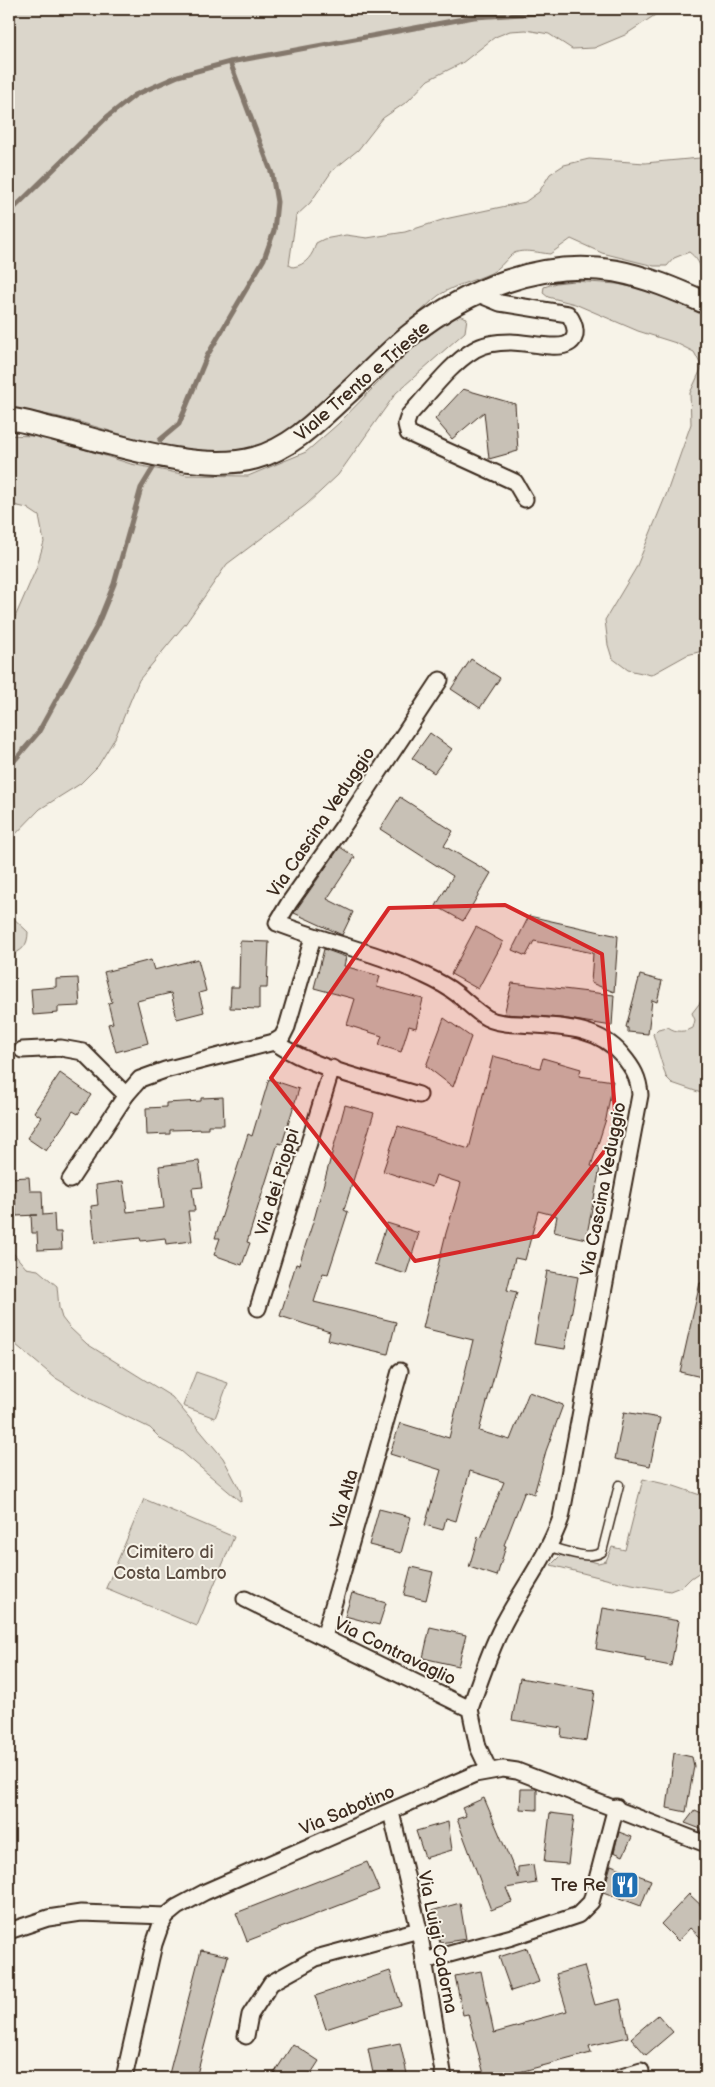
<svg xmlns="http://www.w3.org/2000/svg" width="715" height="2087" viewBox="0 0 715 2087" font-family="'Balsamiq Sans',sans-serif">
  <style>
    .green { fill: #dbd6cb; stroke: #8b8074 }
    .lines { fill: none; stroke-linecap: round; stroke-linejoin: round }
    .stream { stroke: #84786c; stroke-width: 5 }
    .building { fill: #c8c1b6; stroke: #3b2a1e }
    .service-casing { stroke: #3b2a1e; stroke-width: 11 }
    .minor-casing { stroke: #3b2a1e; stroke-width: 19 }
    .secondary-casing { stroke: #3b2a1e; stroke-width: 25 }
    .service { stroke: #f7f3e8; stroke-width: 8 }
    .minor { stroke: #f7f3e8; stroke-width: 15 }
    .secondary { stroke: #f7f3e8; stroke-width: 21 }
    .marked { fill: #d62828; fill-opacity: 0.2; stroke: #d62828; stroke-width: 4; stroke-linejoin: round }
    .labels { text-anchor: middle; stroke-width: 4; stroke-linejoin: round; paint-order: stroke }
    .street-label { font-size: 18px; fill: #3b2a1e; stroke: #f7f3e8 }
    .park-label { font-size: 18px; fill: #5b4c41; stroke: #f7f3e8 }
    .poi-label { font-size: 18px; fill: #3b2a1e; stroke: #f7f3e8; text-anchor: end }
  </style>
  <rect width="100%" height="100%" fill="#f7f3e8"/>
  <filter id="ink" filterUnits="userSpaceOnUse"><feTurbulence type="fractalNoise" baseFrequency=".02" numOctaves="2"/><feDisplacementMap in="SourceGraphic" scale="10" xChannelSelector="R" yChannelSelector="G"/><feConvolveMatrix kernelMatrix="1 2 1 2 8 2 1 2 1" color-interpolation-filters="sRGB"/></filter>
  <g filter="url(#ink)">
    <!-- green -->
    <g class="green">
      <path d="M9,9H664L625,35L594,48L572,49L549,34L526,30L510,31L495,37L462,63L428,80L408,101L383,118L358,150L332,171L310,203L296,216L289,265L293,267C306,265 313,255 316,243L324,239L346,235L367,238L405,232L445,219L525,202L539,192L550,174L564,165L589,159L645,163L700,158H706V288L703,286C702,271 702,262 689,252L674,258L667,266H654L602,253L571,239L550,254C539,253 519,247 510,256C504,262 499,269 491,273C472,282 448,286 433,300C403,329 371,355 340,384C312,410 300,433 260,445C197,464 132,436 72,420C51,415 30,411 9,408Z"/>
      <polygon points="574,281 617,284 646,290 706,315 706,650 687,655 651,675 628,670 612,658 608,645 605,620 636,568 666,495 691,424 690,393 702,367 694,352 676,343 638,331 575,304 548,297 543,293 544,287 556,283"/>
      <polygon points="456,314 467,318 465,332 396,393 338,475 306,505 227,564 186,623 139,680 115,738 98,766 80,784 40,809 9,841 9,631 36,569 44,542 39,516 27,508 9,504 9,435 33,436 55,440 131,464 187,475 248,476 306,452 338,424 407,353"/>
      <path d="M9,914L28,932C28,946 22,951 9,956Z"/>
      <path d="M706,995V1099L704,1094L672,1083L666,1077L653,1034L658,1029L668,1027C676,1033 685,1032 693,1028L695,1020L692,1013Z"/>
      <polygon points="9,1248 26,1268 38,1270 57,1286 59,1308 62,1318 69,1327 87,1344 172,1397 223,1458 240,1490 241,1502 181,1451 162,1440 150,1428 90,1399 54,1377 9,1339"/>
      <polygon points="196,1372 228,1383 215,1418 183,1406"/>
      <polygon points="643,1479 674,1486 706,1497 706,1568 691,1578 683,1586 670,1591 610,1580 551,1565 562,1554 598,1563 606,1561 612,1547 625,1550"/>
      <polygon points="144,1499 234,1537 197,1626 106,1588"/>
    </g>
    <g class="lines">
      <!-- stream -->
      <g class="stream">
        <polyline points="9,213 107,117 135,95 178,76 230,62 474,17 609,9"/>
        <polyline points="160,440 179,424 207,356 264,259 274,231 277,202 272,174 230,62"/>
        <polyline points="9,767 38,733 97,626 114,584 141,488 155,465"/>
      </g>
    </g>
    <!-- building -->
    <g class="building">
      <polygon points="463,389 515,404 518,451 489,459 484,412 452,439 435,419"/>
      <polygon points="471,659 500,678 480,708 451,689"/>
      <polygon points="430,733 452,749 434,773 412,758"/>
      <polygon points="400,797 453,831 444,846 491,873 463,921 436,906 453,876 380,829"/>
      <polygon points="340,847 355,857 327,899 353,912 342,935 294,913"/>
      <polygon points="529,916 618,936 614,992 591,983 593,953 534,941 526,956 512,950"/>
      <polygon points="476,927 503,942 478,989 451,974"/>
      <polygon points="240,941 269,942 267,988 259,988 259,1009 230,1008 231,987 239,987"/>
      <polygon points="324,949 346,957 344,966 380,976 377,987 423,999 416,1028 409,1026 401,1052 379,1045 382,1036 347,1025 355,999 314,988"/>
      <polygon points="198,959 206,991 199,993 204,1012 177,1019 171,993 137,1001 148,1043 116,1052 108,1024 113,1023 108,1003 112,1002 104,972 151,960 154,970"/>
      <polygon points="640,975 662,981 657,1002 652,1000 648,1034 628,1032 628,1028 626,1027"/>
      <polygon points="78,978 80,1006 58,1007 58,1013 33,1015 31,989 56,987 56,979"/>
      <polygon points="512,983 614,995 612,1026 562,1018 504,1014"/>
      <polygon points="444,1018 471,1037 453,1087 426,1066"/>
      <polygon points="493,1056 540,1068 543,1058 581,1069 579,1076 613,1081 606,1119 591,1166 600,1168 586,1239 554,1232 557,1216 538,1211 525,1260 515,1258 507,1290 517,1292 479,1431 510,1440 529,1392 563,1405 546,1451 534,1494 525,1491 504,1545 506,1546 497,1576 469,1567 478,1537 481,1538 504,1482 470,1471 456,1521 446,1518 443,1530 425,1525 441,1470 390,1454 400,1423 449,1438 473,1340 423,1328 446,1233 461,1183 436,1175 432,1187 383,1171 398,1126 469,1149"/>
      <polygon points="60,1073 91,1095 78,1114 73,1111 46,1151 27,1138 41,1117 34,1112"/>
      <polygon points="269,1079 299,1089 282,1144 278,1143 247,1242 250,1243 242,1265 214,1255 220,1238 215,1238 248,1134 252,1136"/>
      <polygon points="223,1097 224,1125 208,1125 208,1129 170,1130 170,1134 147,1135 146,1108 166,1107 166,1103 201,1101 201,1098"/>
      <polygon points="345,1105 374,1113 344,1210 348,1212 328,1274 323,1273 314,1302 396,1322 388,1354 328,1340 330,1332 280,1316 296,1264 299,1265 315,1216"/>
      <polygon points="199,1161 203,1187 192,1188 195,1211 188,1211 192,1241 166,1244 165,1238 141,1241 140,1238 95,1243 91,1206 98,1205 96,1185 123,1181 127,1212 164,1208 159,1166"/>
      <polygon points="29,1177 30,1191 42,1191 43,1215 54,1214 55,1232 61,1232 62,1249 38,1250 37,1233 32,1233 31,1215 37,1215 16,1216 15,1198 9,1198 9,1178"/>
      <polygon points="387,1223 419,1233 406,1274 374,1264"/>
      <polygon points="547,1271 578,1277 565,1349 534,1344"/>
      <polygon points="700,1283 706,1283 706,1378 680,1372"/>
      <polygon points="624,1412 660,1418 650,1466 615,1459"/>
      <polygon points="379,1509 411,1517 401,1553 369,1545"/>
      <polygon points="411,1567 433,1572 426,1600 404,1595"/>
      <polygon points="352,1593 386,1603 379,1625 345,1616"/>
      <polygon points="603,1608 679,1621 671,1666 645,1661 645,1658 596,1649"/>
      <polygon points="430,1627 466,1635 458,1666 423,1658"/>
      <polygon points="520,1678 595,1691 587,1741 561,1737 562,1728 512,1720"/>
      <polygon points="674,1753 692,1757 694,1766 686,1812 667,1808"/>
      <polygon points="521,1789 537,1789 537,1810 520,1809"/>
      <polygon points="484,1798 518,1878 518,1867 533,1865 536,1883 506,1888 512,1902 491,1910 457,1819 466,1816 462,1808"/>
      <polygon points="695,1810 706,1815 706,1831 685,1823"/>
      <polygon points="550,1813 574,1816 568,1864 544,1862"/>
      <polygon points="448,1822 452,1850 425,1858 416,1831"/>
      <polygon points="619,1832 632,1837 623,1856 614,1852"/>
      <polygon points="367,1862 379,1890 247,1941 236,1913"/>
      <polygon points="611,1865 651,1880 641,1906 603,1892"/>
      <polygon points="689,1894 706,1910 706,1942 690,1928 678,1941 661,1924"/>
      <polygon points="460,1903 466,1939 440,1943 431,1911"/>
      <polygon points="527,1948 539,1982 511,1991 499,1957"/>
      <polygon points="201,1950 228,1956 196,2078 168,2078"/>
      <polygon points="584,1966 595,2005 620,1999 628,2037 589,2046 591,2053 512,2074 514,2078 485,2078 468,2014 463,2015 455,1976 481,1971 494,2033 523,2025 523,2023 567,2011 556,1974"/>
      <polygon points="390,1971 401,2005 326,2029 315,1996"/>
      <polygon points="658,2015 673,2032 646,2055 631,2038"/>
      <polygon points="400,2043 408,2078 374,2078 368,2049"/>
      <polygon points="293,2044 319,2061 308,2078 271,2078"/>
    </g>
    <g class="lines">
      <defs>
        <path id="service" d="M549,1547C564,1550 588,1561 602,1552L619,1485"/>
        <g id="minor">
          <path d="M476,293L500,303L568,314C575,323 581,340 565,345C553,349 525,342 511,342C499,342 485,343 474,350C449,365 429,394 409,415L406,424L408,433L515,482L525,499"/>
          <path d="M440,680L344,825L289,903L277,923C325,942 377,952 424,975C435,980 447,986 457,994C467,1002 476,1012 487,1018C496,1023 509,1024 520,1024C556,1027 597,1025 622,1055C633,1068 639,1078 640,1095L561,1518C547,1557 523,1587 504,1623C490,1650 480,1680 470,1709"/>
          <polyline points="274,1042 282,1037 287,1027 313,937"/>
          <polyline points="22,1050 61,1048 83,1052 126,1095"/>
          <path d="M70,1180L126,1095L140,1079L165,1070L274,1042C316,1070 371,1080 419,1095"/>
          <polyline points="258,1308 332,1068"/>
          <polyline points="245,1599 470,1709 478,1747 489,1770"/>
          <polyline points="324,1637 400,1371"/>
          <polyline points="391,1812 419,1930 444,2078"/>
          <polyline points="9,1931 48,1918 81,1913 166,1916"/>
          <polyline points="424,1961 512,1937 578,1915 591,1902 616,1807"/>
          <polyline points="246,2036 250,2015 271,1983 316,1958 419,1930"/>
          <polyline points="124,2078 154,1944 160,1927 166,1916 177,1907 205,1892 475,1774 503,1769 517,1771 706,1844"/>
          <polyline points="618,2078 641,2071"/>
        </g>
        <path id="secondary" d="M9,419C24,420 39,426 54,429C110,443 199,474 255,458C295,447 324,414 354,387C373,369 391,350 411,334C468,289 541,259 615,271C647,277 677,290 706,303"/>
      </defs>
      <!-- service casing -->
      <use href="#service" class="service-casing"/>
      <!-- minor casing -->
      <use href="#minor" class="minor-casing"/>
      <!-- secondary casing -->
      <use href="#secondary" class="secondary-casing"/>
      <!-- service -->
      <use href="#service" class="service"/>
      <!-- minor -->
      <use href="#minor" class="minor"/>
      <!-- secondary -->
      <use href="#secondary" class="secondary"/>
    </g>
  </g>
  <!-- marked area -->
  <path class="marked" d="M505,905L602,954L617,1135L538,1236L415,1261L271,1078L389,908Z"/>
  <!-- icons -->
  <defs>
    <symbol id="restaurant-square" viewBox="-11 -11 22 22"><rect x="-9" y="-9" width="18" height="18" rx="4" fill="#1f6fb2" stroke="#f7f3e8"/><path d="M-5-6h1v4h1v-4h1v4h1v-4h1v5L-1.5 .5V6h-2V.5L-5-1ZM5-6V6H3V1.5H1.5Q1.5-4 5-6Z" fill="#fff"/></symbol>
  </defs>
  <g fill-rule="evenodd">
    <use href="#restaurant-square" x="609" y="1869" width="32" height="32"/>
  </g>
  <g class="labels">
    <!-- street labels -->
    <g class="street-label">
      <text transform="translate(362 381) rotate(-41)" y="6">Viale Trento e Trieste</text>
      <text transform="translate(321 822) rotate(-56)" y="6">Via Cascina Veduggio</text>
      <text transform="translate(277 1182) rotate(-73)" y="6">Via dei Pioppi</text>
      <text transform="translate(603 1189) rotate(-79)" y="6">Via Cascina Veduggio</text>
      <text transform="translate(344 1499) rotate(-74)" y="6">Via Alta</text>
      <text transform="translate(395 1651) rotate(26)" y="6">Via Contravaglio</text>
      <text transform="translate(347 1810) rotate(-23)" y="6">Via Sabotino</text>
      <text transform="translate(438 1942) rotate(79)" y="6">Via Luigi Cadorna</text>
    </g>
    <!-- park labels -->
    <g class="park-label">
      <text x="170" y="1558">Cimitero di<tspan x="170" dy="21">Costa Lambro</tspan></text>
    </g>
    <!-- poi labels -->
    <g class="poi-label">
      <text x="606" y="1891">Tre Re</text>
    </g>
  </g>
  <!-- margin -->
  <rect width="715" height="2087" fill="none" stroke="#f7f3e8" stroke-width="30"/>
  <rect x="15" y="15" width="685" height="2057" fill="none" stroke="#3b2a1e" stroke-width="2" filter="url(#ink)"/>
</svg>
